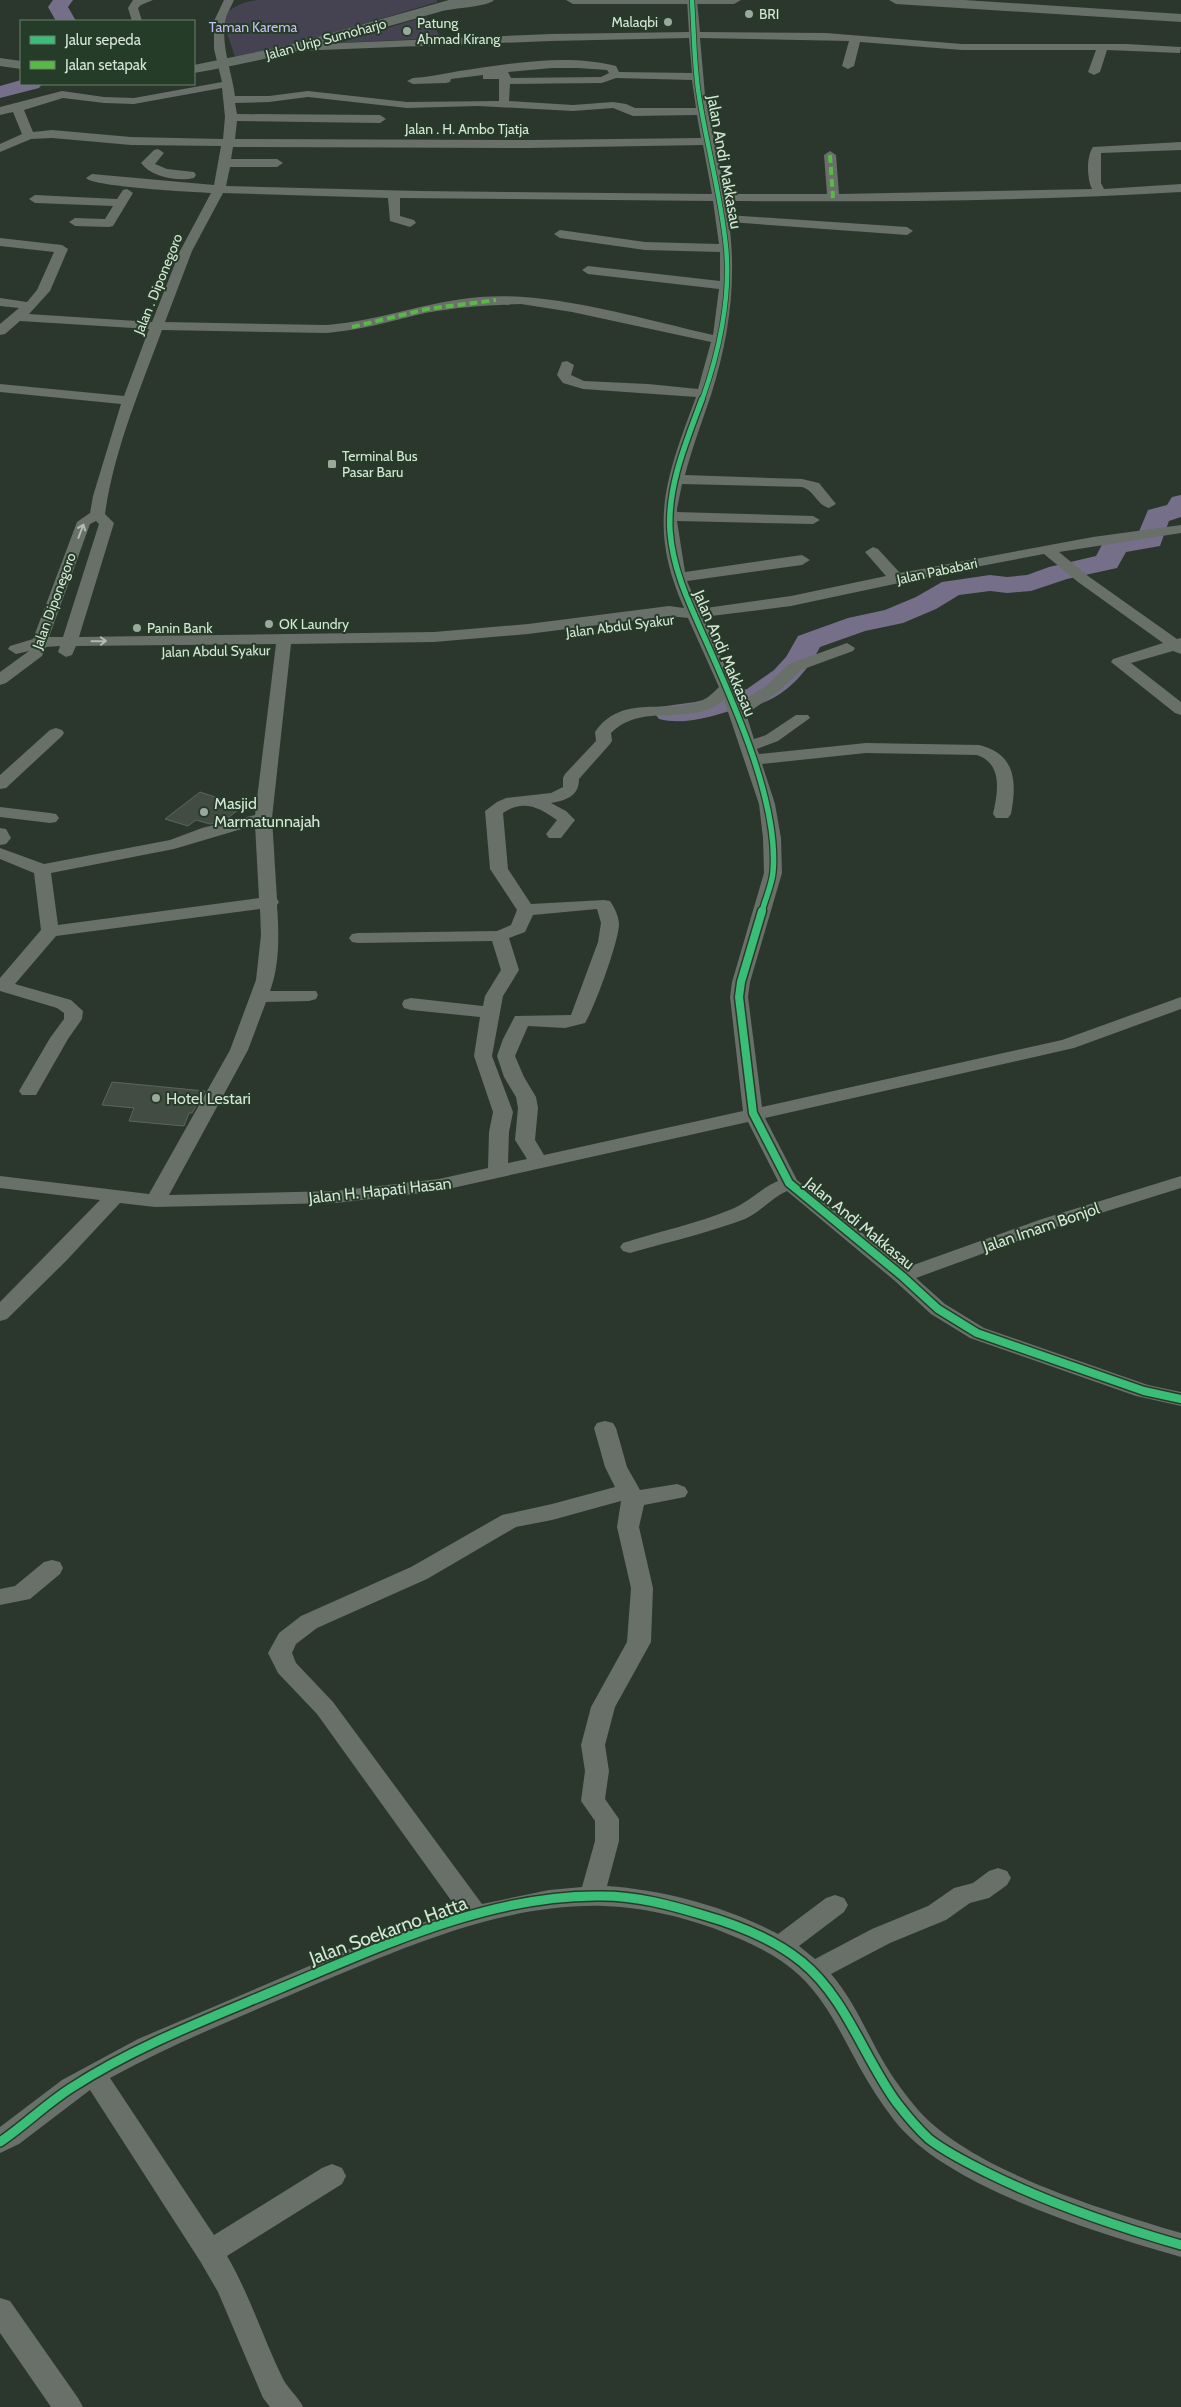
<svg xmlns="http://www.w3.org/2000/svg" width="1181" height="2407" viewBox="0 0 1181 2407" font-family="Cabin,sans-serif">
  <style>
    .green { fill: #454251 }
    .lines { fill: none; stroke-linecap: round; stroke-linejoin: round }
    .river { fill: #756f89; fill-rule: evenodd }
    .building { fill: #424c43; stroke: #5b655b }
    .minor { fill: #696f69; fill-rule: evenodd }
    .major { fill: #677068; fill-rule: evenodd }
    .quiet { stroke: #58b947; stroke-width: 4; stroke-dasharray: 8 4; stroke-linecap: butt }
    .cycleway-far3-casing { stroke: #253d28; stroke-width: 6 }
    .cycleway-far2-casing { stroke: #253d28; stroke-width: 8 }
    .cycleway-far1-casing { stroke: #253d28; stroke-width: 11 }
    .cycleway-casing { stroke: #253d28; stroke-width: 12 }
    .cycleway-far3 { stroke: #3abd76; stroke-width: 4.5 }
    .cycleway-far2 { stroke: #3abd76; stroke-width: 5.5 }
    .cycleway-far1 { stroke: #3abd76; stroke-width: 8 }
    .cycleway { stroke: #3abd76; stroke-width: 9 }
    .oneway { stroke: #b0bcb1 }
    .poi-dot { fill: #9ba89c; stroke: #253d28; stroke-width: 2 }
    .labels { text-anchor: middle; stroke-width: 4; stroke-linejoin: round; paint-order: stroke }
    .far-poi-label { font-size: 14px; fill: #d7e5d8; stroke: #253d28; text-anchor: start }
    .far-park-label { font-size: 14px; fill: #cabdf3; stroke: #253d28 }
    .far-street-label { font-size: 14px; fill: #d7e5d8; stroke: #253d28 }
    .street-label { font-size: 16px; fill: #d7e5d8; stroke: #253d28 }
    .poi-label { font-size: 16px; fill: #d7e5d8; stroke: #253d28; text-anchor: start }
    .near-street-label { font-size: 19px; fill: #d7e5d8; stroke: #253d28 }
  </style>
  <rect width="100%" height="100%" fill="#2b372c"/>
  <!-- green -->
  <g class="green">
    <path d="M259,0H437V2L280,49L235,57L224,24L225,14C236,5 245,1 259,0Z"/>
    <polygon points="424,17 431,21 441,38 338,43"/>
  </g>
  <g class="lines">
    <!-- river -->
    <g class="river">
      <polygon points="53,0 73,0 68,7 76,21 56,21 48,7"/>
      <polygon points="21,80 21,84 42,84 39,88 0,98 0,86"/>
      <path d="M1181,495V517L1169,521L1160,546L1126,552L1117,568L1067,579L1031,591L1007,593L990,591L959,595L936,609L903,623L865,631L820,647C809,669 790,691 767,701C759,705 749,706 741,708C715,715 686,726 659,719L654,713L659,707L695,702L747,689L774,670L786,657L798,636L848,618L885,610L916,597L942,582L990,575L1007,577L1027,575L1049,567L1096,556L1105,539L1138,534L1148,510L1167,505L1172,497Z"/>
    </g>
  </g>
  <!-- building -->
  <g class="building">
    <polygon points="200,792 243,806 224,821 210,824 196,820 188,826 165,819"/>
    <polygon points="112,1082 205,1091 192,1113 189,1113 184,1126 129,1121 134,1108 102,1105"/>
  </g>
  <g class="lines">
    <!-- minor -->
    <g class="minor">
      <polygon points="133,0 153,0 141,5 138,8 142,21 132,21 128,8"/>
      <path d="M224,0H234C231,7 226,15 225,22C221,46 232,73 235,96H269L308,91L407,102L499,101V79H483V75L451,79L450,82L446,83L413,84L407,81L413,78C428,77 443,74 459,71C509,64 566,53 616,66L619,72L692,73L689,38L551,41L295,51L289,48L295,45L551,34L689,32L687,0L697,1L700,32L826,33L962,44H1126L1181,47L1180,53L1107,50L1100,72L1094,75L1088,72L1096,50H962L860,42L854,66L848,69L842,66L849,41L700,38L705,95L725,194H827L824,155L830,151L836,155L839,194L1092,189C1087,179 1086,157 1093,147L1181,142V150L1101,153V183L1104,189L1181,184V192C1030,201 878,202 726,201L728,215L907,227L913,231L907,235L729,222C737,281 729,339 711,395C702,422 692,448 685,475L802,479L819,483L836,504L829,508C817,505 814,490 802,487L682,484L677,509V512L813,516L820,520L813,524L677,521L685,572L802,555L810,560L802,565L687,581L699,609L791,596L886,576L865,552L873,547L878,549L900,573L1093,537L1181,525V533L1059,552L1088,576L1177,639L1181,638V654L1173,651L1131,663L1181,702V715L1175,713L1111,662L1113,659L1163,643L1078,582L1044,554L965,569L791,606L703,617L741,702L766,686L789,664L847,643L855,648L853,651L801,670L778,692L746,714L754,739L766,735L796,715H808L810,718L778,741L757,749L759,754L866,743L979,745C1016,754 1017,782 1011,814L1008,818H996L993,814C998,792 1003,764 977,755L866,753L762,764L775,804L781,838L782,873L750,982L748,997L762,1107L1062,1040L1181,997V1009L1074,1048L765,1118L797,1180L905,1268L1042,1219L1181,1176V1188L1056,1227L916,1278L945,1304L984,1328L1148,1385L1181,1392V1406L1136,1396L970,1338L931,1314L895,1281L787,1191C771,1198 761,1212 745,1219C710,1232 673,1241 637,1251L630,1253L623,1251L620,1247L623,1243C657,1232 699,1223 732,1209C749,1202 761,1188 778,1181L748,1122L439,1191L336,1203L155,1207L120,1203L66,1261L7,1319L0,1321V1302L100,1200L0,1188V1176L149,1194L230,1050L256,980L261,935L260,909L56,936L15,984L71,1000L83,1011L82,1019L68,1039L36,1095H22L19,1091L50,1038L64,1019V1013L57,1008L0,991V978L41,930L34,873L0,859V848L44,864L170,840L202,828L255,815L276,644L76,646L72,655L66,657L58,652L60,646L46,647L42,656L6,683L0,685V672L29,651L16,654L8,649L10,646L33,639L77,522L90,513L93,496L121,404L0,392V384L124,396L149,329L20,321L5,334L0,335V324L19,308L0,306V298L27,302L37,290L54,252L0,246V238L62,245L68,249L50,291L29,314L152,322L180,251L211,193C193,192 94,187 86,178L92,174L214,185L221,146L131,145L52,138L31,139L0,152V144L22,134L13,112L0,115V107L62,91L104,97L134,98L222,82L214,49V21ZM552,68H578L607,70L609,73L601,77L511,78L508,72ZM616,78L692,80L696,108H635L626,104L613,102L573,105L509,101L510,84L602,83ZM222,88L225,117L223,139L131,137L52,130L33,132L24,110L63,98L104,103L134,104ZM308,97L407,108L478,106L573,111L613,108L633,116L697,115L701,138L529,140L235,139L237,121L380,123L386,119L380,115L237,114L235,103L269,102ZM703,145L712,194L419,191L226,186L230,167H277L283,163L277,159H231L233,147L529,148ZM223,193L388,198L390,221L410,227L416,223L414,220L400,216V198L713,201L719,244L645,242L560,230L554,234L560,238L645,250L720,252V281L588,266L582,270L588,274L719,289L713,335C642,319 552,291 480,297C428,301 379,321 327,325L165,322L192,251ZM521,304L572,312L711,342L698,389L648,384L584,381L571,375L574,365L567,361L562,362L557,375L563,383L583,389L696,397C666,478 647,525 684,608L669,606L528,624L434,632L79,637L114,523L105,514C114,450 140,390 162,330L327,333C361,330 392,321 425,313C457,307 489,305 521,304ZM96,521L99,524L63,637H49L90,524ZM669,616L688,618L719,687C714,692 709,697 703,700C667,716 623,692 595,732L596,741L565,774L563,778V787L551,793L506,798L497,802L485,811L490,869L517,910L511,925L497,931L358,933L352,934L349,938L352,942L358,943L492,941L501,970L485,996L483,1006L411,998L404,1000L402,1004L404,1008L411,1010L480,1017L474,1056L493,1112L489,1132L488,1168L439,1179L336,1191L169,1195L248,1050L266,1002L309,1001L316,999L318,995L316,991H270C280,964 279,933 277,905L279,902L277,899L272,818L291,644L434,642L528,634ZM724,700L759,804L763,838L764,873L732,982L730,997L743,1111L544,1155L535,1140L538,1108L536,1097L524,1077L515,1056L528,1026L565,1028L585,1023C594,1009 620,938 619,923C618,915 615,908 610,901L604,900L531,904L508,869L503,813C523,799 539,807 557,820L546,834L549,838H561L575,820L566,811L551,803C567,800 579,796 579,779L610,744L612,741L611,733C643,701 691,728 724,700ZM255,825L259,898L58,925L51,873L174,849ZM597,909L601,923L598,942L571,1015L515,1016L503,1039L497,1056L504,1077L516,1097L518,1108L515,1140L527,1159L508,1163L509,1132L513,1112L492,1056L503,996L519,970L509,938L525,932L533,915Z"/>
      <path d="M158,149L164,153L155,164L167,169L194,172L196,175L194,178C178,182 151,177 141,163L154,150Z"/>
      <polygon points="127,189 133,193 113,226 109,227 75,226 69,222 75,218 105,219 113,206 35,203 29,199 35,195 117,199 123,190"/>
      <polygon points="56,728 62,730 64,733 62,736 6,788 0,789 0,775 50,730"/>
      <polygon points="0,807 50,813 56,814 59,818 56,822 50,823 0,817"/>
      <polygon points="0,828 6,829 11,838 6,844 0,845"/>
      <path d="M605,1421L613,1423L616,1428L627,1467L640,1490L677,1484L685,1487L688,1492L685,1497L644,1505L639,1527L653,1588L651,1642L615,1707L605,1745L609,1771L605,1799L619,1819V1841L607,1886C665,1890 727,1907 778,1934L826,1898L835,1895L844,1898L848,1905L844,1912L799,1946L815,1959L872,1929L928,1906L954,1888L973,1883L989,1871L998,1868L1007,1871L1011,1878L1007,1885L989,1898L970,1903L946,1920L890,1943L831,1974C851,1997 864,2026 878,2052C888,2071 901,2089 914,2105C965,2169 1104,2210 1181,2233V2257C1099,2233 946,2188 894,2120C881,2103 870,2086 860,2068C842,2036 827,2001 799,1975C775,1953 744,1940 713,1928C679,1916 641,1907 604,1906C499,1903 397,1951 302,1990C237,2018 172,2044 110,2078L214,2235L322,2168L332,2164L342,2168L346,2176L342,2184L227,2256C250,2295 263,2338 283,2379C288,2389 298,2396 303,2407H270L263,2398L218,2292L200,2261L90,2090L19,2144L0,2153V2127L62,2080L138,2039L347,1950L458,1910L317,1714L278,1673L268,1653L279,1633L301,1616L411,1567L502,1515L552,1504L615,1487L605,1467L594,1428L597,1423ZM621,1501L617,1527L631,1588L627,1642L591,1707L581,1745L585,1771L581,1801L595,1821V1841L582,1887L549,1890L482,1904L333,1702L296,1663L292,1653L296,1644L317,1628L427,1579L516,1527L552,1520Z"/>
      <polygon points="52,1560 60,1562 63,1568 60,1574 30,1599 0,1605 0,1589 15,1586 44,1562"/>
      <polygon points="0,2298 10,2301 78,2398 83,2407 51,2407 0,2333"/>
    </g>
    <!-- major -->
    <g class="major">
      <path d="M449,0H494C489,7 450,8 439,12C358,35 277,59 194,73V65L286,46Z"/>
      <polygon points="566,0 741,0 734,4 573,4"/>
      <polygon points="889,0 964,0 1181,14 1181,22 896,4"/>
      <polygon points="0,58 21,61 21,69 0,66"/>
    </g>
    <!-- quiet -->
    <g class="quiet">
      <polyline points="830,155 833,198"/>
      <polyline points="352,327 427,309 496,300"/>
    </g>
    <defs>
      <path id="cycleway-far3" d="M692,1C694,32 694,65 699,96C707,147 721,196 726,247C731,297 719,353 702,400"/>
      <path id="cycleway-far2" d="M702,399C687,440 667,486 670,531C673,571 690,605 706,641C734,704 779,803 773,872C772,885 765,899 762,912"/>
      <polyline id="cycleway-far1" points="762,911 741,982 739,997 753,1113 789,1183 902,1276 938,1309 977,1333 1144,1391 1181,1399"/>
      <path id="cycleway" d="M0,2142C25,2125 46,2104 71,2088C136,2046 210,2018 281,1988C382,1946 491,1894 602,1896C637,1896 670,1905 703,1915C738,1925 774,1939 802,1962C846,1998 864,2058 897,2103C907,2116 917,2128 929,2139C947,2153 968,2163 988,2173C1050,2204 1115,2226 1181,2245"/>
    </defs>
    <!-- cycleway-far3 casing -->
    <use href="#cycleway-far3" class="cycleway-far3-casing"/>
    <!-- cycleway-far2 casing -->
    <use href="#cycleway-far2" class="cycleway-far2-casing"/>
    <!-- cycleway-far1 casing -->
    <use href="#cycleway-far1" class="cycleway-far1-casing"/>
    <!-- cycleway casing -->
    <use href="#cycleway" class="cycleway-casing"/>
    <!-- cycleway-far3 -->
    <use href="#cycleway-far3" class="cycleway-far3"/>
    <!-- cycleway-far2 -->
    <use href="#cycleway-far2" class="cycleway-far2"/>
    <!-- cycleway-far1 -->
    <use href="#cycleway-far1" class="cycleway-far1"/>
    <!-- cycleway -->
    <use href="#cycleway" class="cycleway"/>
  </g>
  <!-- one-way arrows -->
  <defs><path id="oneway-shaft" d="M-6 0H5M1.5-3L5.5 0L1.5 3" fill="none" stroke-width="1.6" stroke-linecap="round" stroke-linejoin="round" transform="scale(1.25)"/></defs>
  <g class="oneway">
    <use href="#oneway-shaft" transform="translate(81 531) rotate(-69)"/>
    <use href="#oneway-shaft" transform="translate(99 641) rotate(-1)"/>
  </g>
  <!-- markers -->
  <g class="poi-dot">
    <circle cx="749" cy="14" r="5"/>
    <circle cx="668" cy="22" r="5"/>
    <circle cx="407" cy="31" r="5"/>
    <rect x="327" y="459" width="10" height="10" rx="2.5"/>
    <circle cx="269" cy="624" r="5"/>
    <circle cx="137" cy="628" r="5"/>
    <circle cx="204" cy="812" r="5"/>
    <circle cx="156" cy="1098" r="5"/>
  </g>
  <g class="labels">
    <!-- far-poi labels -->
    <g class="far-poi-label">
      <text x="759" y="19">BRI</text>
      <text x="658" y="27" text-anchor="end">Malaqbi</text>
      <text x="417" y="28">Patung<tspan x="417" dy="16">Ahmad Kirang</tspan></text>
      <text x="342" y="461">Terminal Bus<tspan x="342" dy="16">Pasar Baru</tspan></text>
      <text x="279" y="629">OK Laundry</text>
      <text x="147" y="633">Panin Bank</text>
    </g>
    <!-- far-park labels -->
    <g class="far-park-label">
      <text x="253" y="32">Taman Karema</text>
    </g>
    <!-- far-street labels -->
    <g class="far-street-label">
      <text transform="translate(326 39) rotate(-15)" y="5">Jalan Urip Sumoharjo</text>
      <text x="467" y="134">Jalan . H. Ambo Tjatja</text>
      <text transform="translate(158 284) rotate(-68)" y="5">Jalan . Diponegoro</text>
      <text transform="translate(937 571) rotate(-12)" y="5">Jalan Pababari</text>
      <text transform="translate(54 601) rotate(-70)" y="5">Jalan Diponegoro</text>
      <text transform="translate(620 626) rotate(-7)" y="5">Jalan Abdul Syakur</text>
      <text transform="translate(216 651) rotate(-1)" y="5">Jalan Abdul Syakur</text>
    </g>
    <!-- street labels -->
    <g class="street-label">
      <text transform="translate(725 162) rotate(80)" y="6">Jalan Andi Makkasau</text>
      <text transform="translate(725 653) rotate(67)" y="6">Jalan Andi Makkasau</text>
      <text transform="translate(380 1190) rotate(-6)" y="6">Jalan H. Hapati Hasan</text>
      <text transform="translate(860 1223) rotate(39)" y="6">Jalan Andi Makkasau</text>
      <text transform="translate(1041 1227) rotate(-19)" y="6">Jalan Imam Bonjol</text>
    </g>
    <!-- poi labels -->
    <g class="poi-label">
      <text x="214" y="809">Masjid<tspan x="214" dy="18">Marmatunnajah</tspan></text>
      <text x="166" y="1104">Hotel Lestari</text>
    </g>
    <!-- near-street labels -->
    <g class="near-street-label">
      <text transform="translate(388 1930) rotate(-20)" y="7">Jalan Soekarno Hatta</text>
    </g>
  </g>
  <!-- legend -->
  <rect x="20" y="20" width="175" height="65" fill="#253d28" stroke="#6c806e"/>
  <rect x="30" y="36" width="25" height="8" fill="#3abd76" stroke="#6c806e"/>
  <text x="65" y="45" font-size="15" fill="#d7e5d8">Jalur sepeda</text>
  <rect x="30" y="61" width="25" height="8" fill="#58b947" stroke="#6c806e"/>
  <text x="65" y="70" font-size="15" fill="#d7e5d8">Jalan setapak</text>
</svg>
